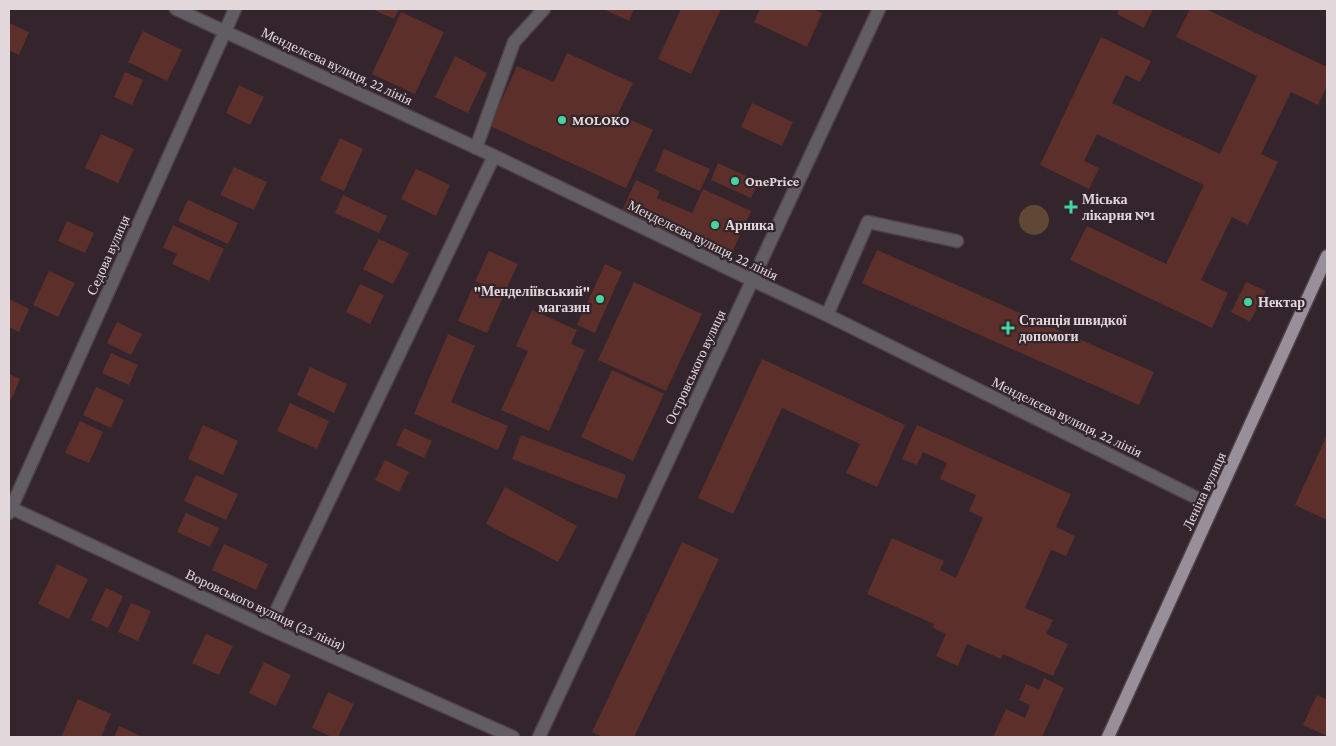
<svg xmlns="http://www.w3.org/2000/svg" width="1336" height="746" viewBox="0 0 1336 746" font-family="'Crimson Pro',serif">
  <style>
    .green { fill: #5f4835 }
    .building { fill: #5d2f2b }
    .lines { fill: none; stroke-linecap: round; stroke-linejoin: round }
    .minor-casing { stroke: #4f4247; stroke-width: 15 }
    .major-casing { stroke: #4f4247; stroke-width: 15 }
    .minor { stroke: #615d62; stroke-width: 12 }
    .major { stroke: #988f9b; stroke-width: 12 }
    .poi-dot { fill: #46d49e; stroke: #33252b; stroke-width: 2 }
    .labels { text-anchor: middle; stroke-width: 4.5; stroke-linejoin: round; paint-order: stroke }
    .street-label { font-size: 14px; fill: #e2d8dc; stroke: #33252b }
    .poi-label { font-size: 14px; font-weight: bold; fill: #e2d8dc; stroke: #33252b; text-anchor: start }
  </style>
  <rect width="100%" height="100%" fill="#33252b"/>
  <!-- green -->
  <circle class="green" cx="1034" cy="220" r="15"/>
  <!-- building -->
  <g class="building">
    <polygon points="372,9 399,9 394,19"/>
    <polygon points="603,9 634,9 629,21"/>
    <polygon points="681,9 721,9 691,74 658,59"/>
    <polygon points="760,9 813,9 822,13 807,47 754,22"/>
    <polygon points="1119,9 1153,9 1144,28 1117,14"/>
    <polygon points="1190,9 1206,9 1327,67 1327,86 1318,105 1291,92 1261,154 1278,162 1248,225 1232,217 1201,280 1228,293 1212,328 1070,260 1087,226 1166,264 1204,185 1097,134 1084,161 1099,168 1089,189 1040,165 1101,37 1151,61 1140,82 1126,75 1112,103 1220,154 1257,76 1176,37"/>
    <polygon points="401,12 444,32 415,94 372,74"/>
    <polygon points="9,23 29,32 19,55 9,50"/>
    <polygon points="143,31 182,50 167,81 128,62"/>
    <polygon points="567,53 633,83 618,114 653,130 626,188 490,126 517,66 554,82"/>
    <polygon points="455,56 487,73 468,113 435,97"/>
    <polygon points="125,72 143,80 132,105 114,97"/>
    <polygon points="239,85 264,97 250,125 226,113"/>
    <polygon points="752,103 793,122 782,146 741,127"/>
    <polygon points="101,134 134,149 118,183 85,168"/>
    <polygon points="340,138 363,149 344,191 320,180"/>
    <polygon points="664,149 710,169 700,191 655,171"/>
    <polygon points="718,163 759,182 751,198 711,180"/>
    <polygon points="234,167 267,182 254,210 220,195"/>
    <polygon points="416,169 450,185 436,216 401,199"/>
    <polygon points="636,180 660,191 657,198 692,213 703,189 751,211 729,259 622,211"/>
    <polygon points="343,195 387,216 379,233 335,213"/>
    <polygon points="188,200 238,223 228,244 178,221"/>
    <polygon points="67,221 94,233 85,253 58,241"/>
    <polygon points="173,225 224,249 209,281 172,264 177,254 163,248"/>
    <polygon points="379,239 409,253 393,284 363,269"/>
    <polygon points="877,250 1154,372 1139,405 862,283"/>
    <polygon points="489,251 518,264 504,294 475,281"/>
    <polygon points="605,264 622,272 595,333 577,325"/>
    <polygon points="49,271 75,283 58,317 33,305"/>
    <polygon points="634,282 702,314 666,391 598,360"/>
    <polygon points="1246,282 1266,291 1250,322 1231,312"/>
    <polygon points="360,284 384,295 370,324 346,312"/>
    <polygon points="474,284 503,297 487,333 458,321"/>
    <polygon points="9,299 29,309 19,332 9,327"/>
    <polygon points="532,310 577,330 571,344 585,350 549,431 501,410 528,351 516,346"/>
    <polygon points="117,322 142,334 131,355 107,343"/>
    <polygon points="448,334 475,346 451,402 508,426 498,450 414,414"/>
    <polygon points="111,353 138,365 129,385 102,373"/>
    <polygon points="762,359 905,425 877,487 846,473 860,444 782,408 733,514 698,498"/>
    <polygon points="310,367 347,384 334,413 297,395"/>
    <polygon points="612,370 664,394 633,461 581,437"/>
    <polygon points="9,374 20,379 11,400 9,399"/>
    <polygon points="96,387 124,400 111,428 83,415"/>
    <polygon points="290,403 329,421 317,449 277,431"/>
    <polygon points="80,421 103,432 89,463 65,453"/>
    <polygon points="203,425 238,441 223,475 188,459"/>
    <polygon points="917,425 1071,494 1056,527 1075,536 1066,556 1051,550 1025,608 1053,620 1046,634 1068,644 1053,676 1003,654 1001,659 967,644 958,666 936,656 946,634 933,628 934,624 867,594 892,538 944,561 940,570 956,578 983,518 969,511 976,495 940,479 947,463 923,452 917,465 902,459"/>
    <polygon points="404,428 432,441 424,458 396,445"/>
    <polygon points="521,435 626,475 617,499 512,459"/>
    <polygon points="1327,435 1327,520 1295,505"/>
    <polygon points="385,460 409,472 399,492 375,480"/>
    <polygon points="196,475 238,494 226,520 184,501"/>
    <polygon points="505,487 577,526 558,562 486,524"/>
    <polygon points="186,513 219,528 210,547 177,532"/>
    <polygon points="682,542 719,559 634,737 603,737 592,732"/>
    <polygon points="224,544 268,564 256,590 212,570"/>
    <polygon points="57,564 88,579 69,619 38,604"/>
    <polygon points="106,588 123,596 108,628 91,620"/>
    <polygon points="131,603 151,611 138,641 118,632"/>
    <polygon points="206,634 233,646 219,675 192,663"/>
    <polygon points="264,662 291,675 276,706 249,693"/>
    <polygon points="1044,678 1064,688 1042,737 993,737 1006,709 1025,718 1030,705 1019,700 1026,684 1039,690"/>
    <polygon points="328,692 354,704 338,737 332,737 312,728"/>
    <polygon points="1317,695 1327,700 1327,736 1303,725"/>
    <polygon points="78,699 111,714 101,737 61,737"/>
    <polygon points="119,726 143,737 114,737"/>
  </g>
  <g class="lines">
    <defs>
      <g id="minor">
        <polyline points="176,9 494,156 752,280 827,315 1213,506"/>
        <polyline points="476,148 514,42 544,9"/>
        <polyline points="827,315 868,222 957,241"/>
        <polyline points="9,507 268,628 513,737"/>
        <polyline points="9,513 235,9"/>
        <polyline points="268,628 494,156"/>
        <polyline points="539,737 879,9"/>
      </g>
      <polyline id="major" points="1108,737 1327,256"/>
    </defs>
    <!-- minor casing -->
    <use href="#minor" class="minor-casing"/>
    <!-- major casing -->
    <use href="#major" class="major-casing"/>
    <!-- minor -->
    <use href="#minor" class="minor"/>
    <!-- major -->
    <use href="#major" class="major"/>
  </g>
  <!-- markers -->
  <g class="poi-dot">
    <circle cx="562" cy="120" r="5"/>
    <circle cx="735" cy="181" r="5"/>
    <path d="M1068.5 199.5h5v5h5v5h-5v5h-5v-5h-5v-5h5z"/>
    <circle cx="715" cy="225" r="5"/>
    <circle cx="600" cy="299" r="5"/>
    <circle cx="1248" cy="302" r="5"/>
    <path d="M1005.5 320.5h5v5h5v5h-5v5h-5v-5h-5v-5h5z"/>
  </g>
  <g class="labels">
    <!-- street labels -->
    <g class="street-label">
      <text transform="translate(337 66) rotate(25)" y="5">Менделєєва вулиця, 22 лінія</text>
      <text transform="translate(703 240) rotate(26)" y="5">Менделєєва вулиця, 22 лінія</text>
      <text transform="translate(108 255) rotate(-66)" y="5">Седова вулиця</text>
      <text transform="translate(695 367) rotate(-65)" y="5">Островського вулиця</text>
      <text transform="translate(1067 417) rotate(26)" y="5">Менделєєва вулиця, 22 лінія</text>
      <text transform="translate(1204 491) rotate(-65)" y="5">Леніна вулиця</text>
      <text transform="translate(266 610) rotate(25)" y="5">Воровського вулиця (23 лiнiя)</text>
    </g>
    <!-- poi labels -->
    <g class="poi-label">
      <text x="572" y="125">MOLOKO</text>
      <text x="745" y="186">OnePrice</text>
      <text x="1082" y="204">Міська<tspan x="1082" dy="16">лікарня №1</tspan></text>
      <text x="725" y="230">Арника</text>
      <text x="590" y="296" text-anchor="end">"Менделіївський"<tspan x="590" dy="16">магазин</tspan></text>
      <text x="1258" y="307">Нектар</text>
      <text x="1019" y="325">Станція швидкої<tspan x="1019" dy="16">допомоги</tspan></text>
    </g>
  </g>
  <!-- border -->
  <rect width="1336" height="746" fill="none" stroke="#e2d8dc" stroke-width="20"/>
</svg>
